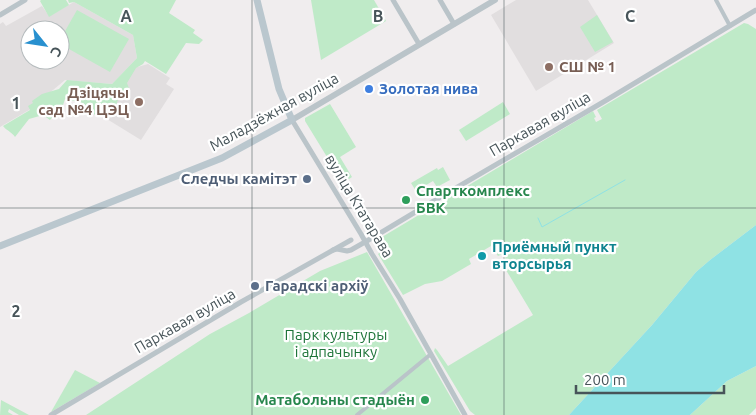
<svg xmlns="http://www.w3.org/2000/svg" width="756" height="415" viewBox="0 0 756 415" font-family="Ubuntu,sans-serif">
  <style>
    .education { fill: #e1dedf; fill-rule: evenodd }
    .green { fill: #bfeac8 }
    .water { fill: #8fe2e4 }
    .lines { fill: none; stroke-linecap: round; stroke-linejoin: round }
    .stream { stroke: #8fe2e4; stroke-width: 1 }
    .pedestrian { stroke: #bac4c9; stroke-width: 4 }
    .minor { stroke: #bac4c9; stroke-width: 5 }
    .tertiary { stroke: #bac4c9; stroke-width: 6 }
    .secondary { stroke: #bac7ce; stroke-width: 7 }
    .grid { fill: none; stroke: #475459; stroke-width: 1; stroke-opacity: 0.55 }
    .education-dot { fill: #8d6e63; stroke: #fff; stroke-width: 2 }
    .shop-dot { fill: #3f7fe0; stroke: #fff; stroke-width: 2 }
    .service-dot { fill: #5c6f8a; stroke: #fff; stroke-width: 2 }
    .leisure-dot { fill: #2e9e5b; stroke: #fff; stroke-width: 2 }
    .culture-dot { fill: #0f9aa8; stroke: #fff; stroke-width: 2 }
    .labels { text-anchor: middle; stroke-width: 4.5; stroke-linejoin: round; paint-order: stroke }
    .education-label { font-size: 15px; font-weight: bold; fill: #785e54; stroke: #fff; text-anchor: start }
    .shop-label { font-size: 15px; font-weight: bold; fill: #366cbe; stroke: #fff; text-anchor: start }
    .street-label { font-size: 15px; fill: #475459; stroke: #fff }
    .service-label { font-size: 15px; font-weight: bold; fill: #4e5e75; stroke: #fff; text-anchor: end }
    .leisure-label { font-size: 15px; font-weight: bold; fill: #27864d; stroke: #fff; text-anchor: start }
    .culture-label { font-size: 15px; font-weight: bold; fill: #0d838f; stroke: #fff; text-anchor: start }
    .park-label { font-size: 15px; fill: #1e7439; stroke: #fff }
    .grid-label { font-size: 16px; text-anchor: middle; font-weight: bold; fill: #475459; stroke: #fff; stroke-width: 4.5; stroke-linejoin: round; paint-order: stroke }
  </style>
  <rect width="100%" height="100%" fill="#f0edee"/>
  <!-- education -->
  <g class="education">
    <polygon points="516,0 588,0 614,43 536,91 491,15"/>
    <path d="M74,2L133,35L137,58L112,84L65,80L29,110L0,127V24L3,22L6,26L42,6L49,16ZM30,30H60V60H30Z"/>
    <polygon points="148,64 170,78 166,84 174,89 141,140 102,116 134,68"/>
  </g>
  <!-- green -->
  <g class="green">
    <polygon points="41,0 66,0 69,5 49,17 40,1"/>
    <path d="M68,0H176L169,13L195,30L193,33L203,40L199,44L186,43L166,74L145,61L143,64L136,68L127,83L130,91L124,94L121,92L116,105L96,116L83,103L65,99L61,111L53,116L50,120L43,115L29,119L15,137C12,132 7,131 3,126L30,110L28,106L33,103L32,101L42,94L59,89L67,80L112,84L137,58L133,35L74,2L69,3Z"/>
    <polygon points="311,0 374,0 386,21 321,60"/>
    <polygon points="77,10 129,39 110,72 60,44 60,40"/>
    <polygon points="597,15 613,42 595,52 580,27"/>
    <polygon points="744,23 748,24 756,29 756,225 710,260 696,272 652,325 569,415 475,415 470,411 434,351 435,348 437,350 448,366 533,315 500,260 506,260 503,254 498,256 491,246 469,259 471,264 442,281 425,284 403,295 378,254 383,250 377,240 593,111 596,117 594,118 596,122 602,119 597,110"/>
    <polygon points="503,102 510,114 466,141 459,130"/>
    <polygon points="330,104 356,147 340,157 352,177 343,183 305,121 305,118"/>
    <polygon points="443,167 450,180 437,187 433,181 416,191 411,183 437,168 438,170"/>
    <polygon points="367,252 461,415 86,415 210,334 249,313 320,271"/>
    <polygon points="756,366 756,408 749,415 690,415 727,381"/>
    <polygon points="75,370 100,383 51,412"/>
    <polygon points="1,400 29,415 19,415 9,409 8,412 13,415 0,415"/>
  </g>
  <!-- water -->
  <polygon class="water" points="756,225 756,366 727,381 690,415 569,415 652,325 696,272 710,260"/>
  <g class="lines">
    <!-- stream -->
    <polyline class="stream" points="538,218 542,227 625,180"/>
    <!-- pedestrian -->
    <g class="pedestrian">
      <polyline points="716,0 730,26"/>
      <polyline points="357,415 431,354"/>
    </g>
    <!-- minor -->
    <g class="minor">
      <polyline points="393,0 419,44"/>
      <polyline points="440,0 454,24"/>
      <polyline points="0,15 25,0"/>
      <polyline points="292,120 361,234 372,254 400,299 465,415"/>
      <polyline points="333,250 337,249 347,251 351,250 372,238 432,202 605,101 756,10"/>
      <polyline points="51,415 241,302 351,240"/>
    </g>
    <!-- tertiary -->
    <polyline class="tertiary" points="292,120 495,0"/>
    <!-- secondary -->
    <polyline class="secondary" points="0,246 222,158 292,120 279,89 257,0"/>
  </g>
  <!-- grid -->
  <path class="grid" d="M252,0V415M504,0V415M0,208H756"/>
  <!-- markers -->
  <g class="education-dot">
    <circle cx="549" cy="67" r="5"/>
    <circle cx="139" cy="102" r="5"/>
  </g>
  <circle class="shop-dot" cx="369" cy="89" r="5"/>
  <g class="service-dot">
    <circle cx="307" cy="179" r="5"/>
    <circle cx="255" cy="286" r="5"/>
  </g>
  <g class="leisure-dot">
    <circle cx="406" cy="200" r="5"/>
    <circle cx="425" cy="400" r="5"/>
  </g>
  <circle class="culture-dot" cx="482" cy="256" r="5"/>
  <g class="labels">
    <!-- education labels -->
    <g class="education-label">
      <text x="559" y="72">СШ № 1</text>
      <text x="129" y="98" text-anchor="end">Дзіцячы<tspan x="129" dy="17">сад №4 ЦЭЦ</tspan></text>
    </g>
    <!-- shop labels -->
    <g class="shop-label">
      <text x="379" y="94">Золотая нива</text>
    </g>
    <!-- street labels -->
    <g class="street-label">
      <text transform="translate(274 112) rotate(-29)" y="5">Маладзёжная вуліца</text>
      <text transform="translate(540 124) rotate(-30)" y="5">Паркавая вуліца</text>
      <text transform="translate(359 206) rotate(59)" y="5">вуліца Ктатарава</text>
      <text transform="translate(185 321) rotate(-30)" y="5">Паркавая вуліца</text>
    </g>
    <!-- service labels -->
    <g class="service-label">
      <text x="297" y="184">Следчы камітэт</text>
      <text x="265" y="291" text-anchor="start">Гарадскі архіў</text>
    </g>
    <!-- leisure labels -->
    <g class="leisure-label">
      <text x="416" y="196">Спарткомплекс<tspan x="416" dy="17">БВК</tspan></text>
      <text x="415" y="405" text-anchor="end">Матабольны стадыён</text>
    </g>
    <!-- culture labels -->
    <g class="culture-label">
      <text x="492" y="252">Приёмный пункт<tspan x="492" dy="17">вторсырья</tspan></text>
    </g>
    <!-- park labels -->
    <g class="park-label">
      <text x="336" y="340">Парк культуры<tspan x="336" dy="17">і адпачынку</tspan></text>
    </g>
  </g>
  <g class="grid-label">
    <text x="126" y="22">A</text>
    <text x="378" y="22">B</text>
    <text x="630" y="22">C</text>
    <text x="16" y="109">1</text>
    <text x="16" y="317">2</text>
  </g>
  <!-- north arrow -->
  <g transform="translate(45 45) rotate(120)"><circle r="24" fill="#ffffff" stroke="#b5bbbd"/>
  <path d="M0-4L9 19L0 12L-9 19Z" fill="#2890cf"/>
  <text y="-8" font-size="14" font-weight="bold" text-anchor="middle" fill="#475459">С</text>
  </g>
  <!-- scale -->
  <path d="M576 385v8h148v-8" fill="none" stroke="#475459" stroke-width="2.5"/>
  <text x="584" y="385" font-size="15" fill="#475459" stroke="#ffffff" stroke-width="4" paint-order="stroke">200 m</text>
</svg>
